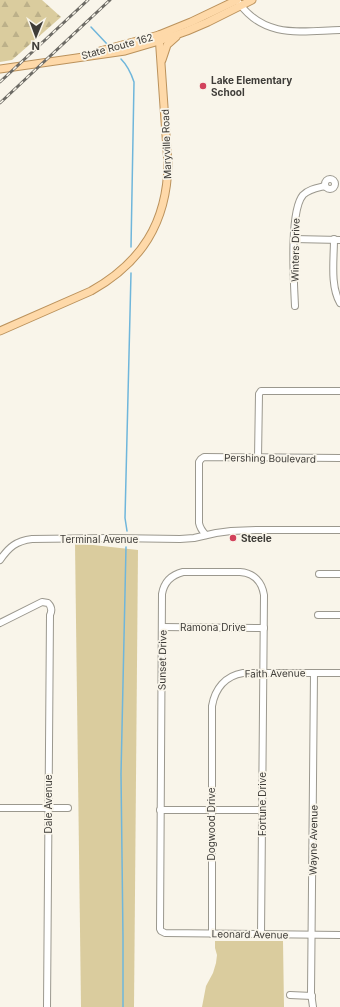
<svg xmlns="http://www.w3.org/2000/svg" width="340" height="1007" viewBox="0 0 340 1007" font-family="Inter,sans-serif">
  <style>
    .green { fill: #dacc9e }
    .forest { fill: url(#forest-firs) }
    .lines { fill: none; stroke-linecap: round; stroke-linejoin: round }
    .stream { stroke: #6fb6db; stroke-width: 1.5 }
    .minor-casing { stroke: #9b988e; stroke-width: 8 }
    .major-casing { stroke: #bb925c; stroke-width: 9 }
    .minor { stroke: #fff; stroke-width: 6 }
    .major { stroke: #fed9a9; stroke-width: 7 }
    .rail-casing { stroke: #6d6b65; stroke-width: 3 }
    .rail { stroke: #f9f5ea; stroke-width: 1.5; stroke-dasharray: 4.5; stroke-linecap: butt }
    .poi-dot { fill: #d2425c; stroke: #f9f5ea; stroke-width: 1.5 }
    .labels { text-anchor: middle; stroke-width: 3.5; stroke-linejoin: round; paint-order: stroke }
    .street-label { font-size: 10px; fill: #3e3c38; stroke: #f9f5ea }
    .poi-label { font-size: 10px; font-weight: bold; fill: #3e3c38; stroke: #f9f5ea; text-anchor: start }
  </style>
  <defs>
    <pattern id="forest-firs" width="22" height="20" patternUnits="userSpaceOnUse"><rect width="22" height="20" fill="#dacc9e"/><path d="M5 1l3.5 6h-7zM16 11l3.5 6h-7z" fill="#bcb089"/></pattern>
  </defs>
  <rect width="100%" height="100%" fill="#f9f5ea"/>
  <!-- green -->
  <g class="green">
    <polygon points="75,543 138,550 134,1007 81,1007"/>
    <polygon points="215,941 283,941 284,1007 202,1007 206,986 213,973 216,963 217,955 215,948"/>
  </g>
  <!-- forest -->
  <polygon class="forest" points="0,0 42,0 61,17 12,60 0,62"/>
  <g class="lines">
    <!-- stream -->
    <g class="stream">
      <polyline points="91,27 107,44"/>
      <path d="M121,59C128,66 131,73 134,82L131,247"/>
      <polyline points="127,531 125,518 131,273"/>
      <polyline points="123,1007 123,938 121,774 126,547"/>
    </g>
    <defs>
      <g id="minor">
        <path d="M239,3C265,39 301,31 340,30"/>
        <circle cx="330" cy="184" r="5"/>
        <polyline points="294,239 340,240"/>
        <path d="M334,239C334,259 330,286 340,303"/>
        <path d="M295,306C294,284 289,211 303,195C309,189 317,188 325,186"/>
        <polyline points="258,458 259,394 261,391 340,391"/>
        <path d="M206,535C202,531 200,528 199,523V462L201,459L204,457L340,458"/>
        <path d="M0,560C9,547 16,541 32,539L111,538L180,539L194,538L216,533L231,531L256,530H340"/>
        <polyline points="319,574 340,574"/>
        <polyline points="318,615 340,615"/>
        <path d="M0,623L42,602L48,603C52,607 52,611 50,615L47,1007"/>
        <polyline points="162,627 264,628"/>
        <polyline points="0,808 68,808"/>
        <polyline points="160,810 262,810"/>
        <path d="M212,934V706C215,689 225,676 243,673H340"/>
        <path d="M261,935L264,595C262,582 254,573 240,572H183C171,575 164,582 162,594L160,929L161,931L165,933L340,935"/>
        <polyline points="290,995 312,996"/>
        <polyline points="313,1007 311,993 314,673"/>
      </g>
      <g id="major">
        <polyline points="100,51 159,35 191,22 237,0"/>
        <polyline points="162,60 167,45 176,37"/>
        <polyline points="0,69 125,51 159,41 187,31 208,22 252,0"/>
        <path d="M0,331L91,291C141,263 167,223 168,164L159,35"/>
      </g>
    </defs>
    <!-- minor casing -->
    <use href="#minor" class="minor-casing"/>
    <!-- major casing -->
    <use href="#major" class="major-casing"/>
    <!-- minor -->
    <use href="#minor" class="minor"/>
    <!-- major -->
    <use href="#major" class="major"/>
    <defs>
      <g id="rail">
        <polyline points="0,82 88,0"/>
        <polyline points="0,103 110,0"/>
      </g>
    </defs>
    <!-- rail casing -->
    <use href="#rail" class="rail-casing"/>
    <!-- rail -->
    <use href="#rail" class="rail"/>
  </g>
  <!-- markers -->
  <g class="poi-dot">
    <circle cx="203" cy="86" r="4"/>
    <circle cx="233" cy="538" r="4"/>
  </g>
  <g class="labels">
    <!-- street labels -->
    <g class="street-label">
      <text transform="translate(117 46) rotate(-15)" y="4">State Route 162</text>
      <text transform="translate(166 144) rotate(-92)" y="4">Maryville Road</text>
      <text transform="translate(295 250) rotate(-89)" y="4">Winters Drive</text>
      <text transform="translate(270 458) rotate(1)" y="4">Pershing Boulevard</text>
      <text x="99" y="543">Terminal Avenue</text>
      <text x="213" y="631">Ramona Drive</text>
      <text transform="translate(162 660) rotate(-89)" y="4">Sunset Drive</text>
      <text transform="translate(275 673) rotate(-1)" y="4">Faith Avenue</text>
      <text transform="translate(48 804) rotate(-90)" y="4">Dale Avenue</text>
      <text transform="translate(262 804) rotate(-90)" y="4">Fortune Drive</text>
      <text transform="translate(211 824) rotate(-90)" y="4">Dogwood Drive</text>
      <text transform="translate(313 840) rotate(-89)" y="4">Wayne Avenue</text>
      <text transform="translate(250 934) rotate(1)" y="4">Leonard Avenue</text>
    </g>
    <!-- poi labels -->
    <g class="poi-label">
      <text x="211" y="84">Lake Elementary<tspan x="211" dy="12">School</tspan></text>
      <text x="241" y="542">Steele</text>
    </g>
  </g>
  <!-- north arrow -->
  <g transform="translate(36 36) rotate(181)" stroke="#f9f5ea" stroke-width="3" paint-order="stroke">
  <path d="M0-3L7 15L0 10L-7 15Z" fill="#3e3c38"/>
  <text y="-6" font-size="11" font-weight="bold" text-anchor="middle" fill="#3e3c38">N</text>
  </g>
</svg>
